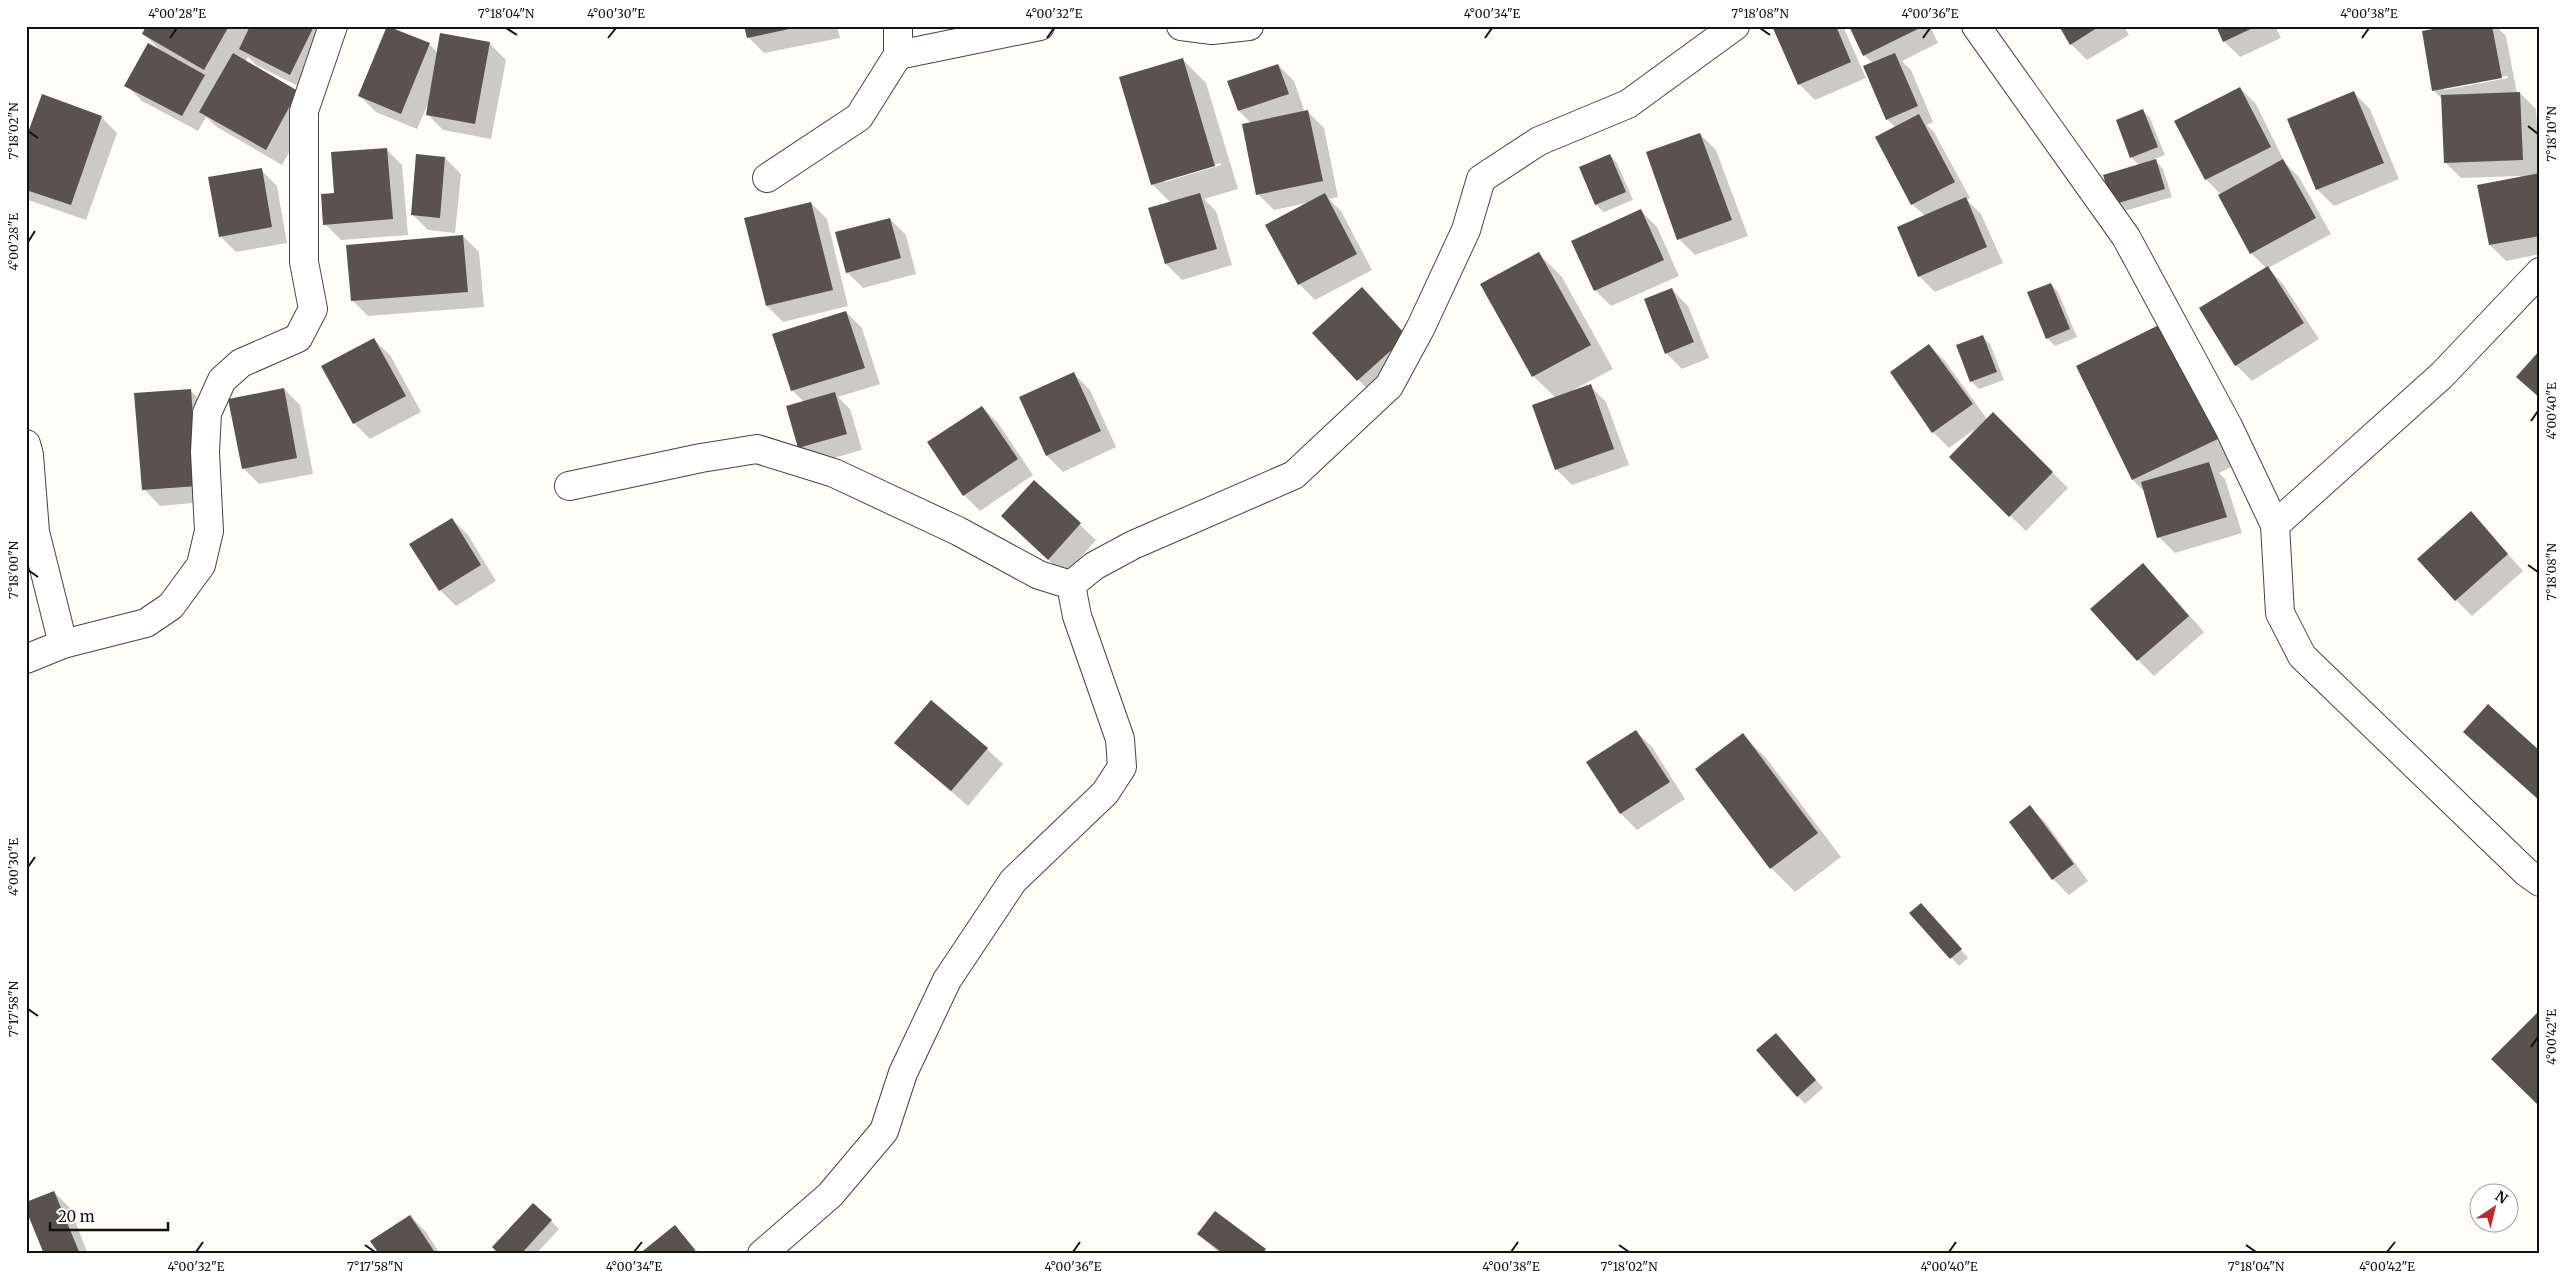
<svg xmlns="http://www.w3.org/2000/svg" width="2566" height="1280" viewBox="0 0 2566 1280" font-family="Merriweather,serif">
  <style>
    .shadow { fill: #0003; fill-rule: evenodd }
    .building { fill: #5a524d }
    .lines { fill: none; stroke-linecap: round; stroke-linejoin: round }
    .minor-casing { stroke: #444; stroke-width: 30 }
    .minor { stroke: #fff; stroke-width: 28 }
    .ticks { fill: none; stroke: #111; stroke-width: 2 }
    .neatline { fill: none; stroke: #111; stroke-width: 2 }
    .ticks-label { font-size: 12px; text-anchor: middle; fill: #111 }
  </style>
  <rect width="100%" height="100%" fill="#fffdf5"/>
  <!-- shadow -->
  <g class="shadow">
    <polygon points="147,26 328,26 306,90 256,65 248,57 245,62 314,108 282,165 217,127 206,117 198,131 142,101 126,85 161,51 143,33"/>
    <polygon points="746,26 837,26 840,38 764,53 748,37"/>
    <polygon points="952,26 993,26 958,33"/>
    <polygon points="1773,26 1843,26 1866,78 1815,100 1799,84"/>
    <polygon points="1850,26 1930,26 1938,43 1902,61 1911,70 1933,122 1927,125 1934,132 1970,198 1967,200 1981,214 2003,263 1935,292 1919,276 1925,216 1912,204 1896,128 1887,119 1873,63 1864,55"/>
    <polygon points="2060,26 2124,26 2129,35 2087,60 2071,44"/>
    <polygon points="2217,26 2275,26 2281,38 2240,57 2224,41"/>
    <path d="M2456,26H2496L2506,36L2517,93H2520L2536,109L2540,174V254L2506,261L2490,245L2521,176L2461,178L2445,162L2442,99L2433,90ZM2507,76L2508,78L2444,90V87Z"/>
    <polygon points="442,34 490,44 506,60 491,139 443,130 427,114 429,102 417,129 376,112 360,96 429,44 438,53"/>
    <path d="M1183,60L1206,83L1238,189L1204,199L1216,211L1232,265L1182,280L1166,264L1171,203L1152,184ZM1221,163V165L1165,182V179Z"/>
    <polygon points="1278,65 1294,81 1304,110 1298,114 1308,112 1324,128 1338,197 1329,199 1341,211 1372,270 1315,300 1299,284 1307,203 1274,210 1258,194 1251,123 1239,111"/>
    <polygon points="2240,88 2256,104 2285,163 2299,177 2331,234 2268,268 2283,284 2319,339 2252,381 2236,365 2201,309 2266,268 2251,253 2221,195 2206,179"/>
    <polygon points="2354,93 2370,109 2399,179 2334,206 2318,190 2288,120"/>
    <polygon points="2143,111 2150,118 2165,155 2154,159 2163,169 2172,197 2121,212 2113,204 2140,166 2131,157"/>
    <polygon points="101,117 117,133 86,220 28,200 26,142"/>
    <polygon points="1700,134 1716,150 1748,236 1695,255 1679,239"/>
    <polygon points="386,149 402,165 408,235 341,240 325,224 335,194"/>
    <polygon points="1610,155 1617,163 1633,200 1604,212 1596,205 1580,168"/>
    <polygon points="445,158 461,174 455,233 428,230 412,214"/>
    <polygon points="261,170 277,186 287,243 236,252 220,236"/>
    <polygon points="811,203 827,219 848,306 783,322 767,306"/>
    <polygon points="1641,211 1657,227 1679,276 1611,306 1595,290"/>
    <polygon points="890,219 906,235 916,274 863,288 847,272"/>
    <polygon points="463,236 479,252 484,307 368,316 352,300"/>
    <polygon points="1539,254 1562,277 1613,369 1573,390 1590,386 1606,402 1629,465 1572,485 1556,469 1556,398 1533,376"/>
    <polygon points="2051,284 2058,292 2077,337 2055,346 2047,338"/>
    <polygon points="1672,290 1688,306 1709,358 1682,369 1666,353"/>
    <polygon points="846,312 862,328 880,384 838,397 850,409 862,450 816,463 800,447 804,402 792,390"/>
    <polygon points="2163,325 2242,462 2219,473 2225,479 2242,533 2175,553 2159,537 2144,491 2133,480 2078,366"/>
    <polygon points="1314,333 1422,352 1374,396"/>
    <polygon points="1982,336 1990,344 2004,380 1979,389 1971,381"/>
    <polygon points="374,340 390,355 421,412 370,439 354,423"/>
    <polygon points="1929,345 1945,361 1987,419 1993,413 2068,488 2026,531 1950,457 1975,429 1949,448 1933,432"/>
    <polygon points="1074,374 1090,390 1116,447 1063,472 1047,456"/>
    <polygon points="284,389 300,405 313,474 259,484 243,468"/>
    <polygon points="190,390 206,406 214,501 160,506 144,489"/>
    <polygon points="982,407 998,423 1033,475 980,511 964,495"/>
    <polygon points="1034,482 1096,540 1065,575 1018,532"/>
    <polygon points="2471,513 2523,571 2472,616 2456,600"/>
    <polygon points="452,519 468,535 496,581 456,606 440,590 411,544"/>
    <polygon points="2159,581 2204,632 2154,676 2138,660"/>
    <polygon points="1636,731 1652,747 1685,799 1637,830 1621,814 1587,762"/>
    <polygon points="1743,735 1766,758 1841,857 1795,892 1771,868 1697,769"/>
    <polygon points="896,743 987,749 1003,764 968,806"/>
    <polygon points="2030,807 2046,823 2088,881 2069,895 2053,879"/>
    <polygon points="1911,913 1928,913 1968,958 1959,966"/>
    <polygon points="1784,1043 1823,1088 1805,1104 1798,1096"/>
    <polygon points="54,1192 70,1208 88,1254 45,1254"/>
    <polygon points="410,1216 426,1232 440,1254 381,1254"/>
    <polygon points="551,1221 559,1229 536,1254 500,1254"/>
    <polygon points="675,1227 700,1254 641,1254"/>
    <polygon points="1199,1234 1265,1250 1270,1254 1220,1254"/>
  </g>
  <!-- building -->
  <g class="building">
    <polygon points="146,26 229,26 204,70 142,34"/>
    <polygon points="250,26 314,26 290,75 239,49"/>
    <polygon points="387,26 430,43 401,114 358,96"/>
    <polygon points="744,26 799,26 799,27 747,38"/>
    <polygon points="1772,26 1836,26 1851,62 1798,85"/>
    <polygon points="1849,26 1924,26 1863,56"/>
    <polygon points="2059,26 2100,26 2070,45"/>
    <polygon points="2216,26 2257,26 2223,42"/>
    <polygon points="2449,26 2492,26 2502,78 2432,91 2422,31"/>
    <polygon points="440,33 490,42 475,124 426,115"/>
    <polygon points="148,43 205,75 182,116 124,86"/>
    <polygon points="233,53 298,91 266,150 199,112"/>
    <polygon points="1895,53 1918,106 1886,120 1863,66"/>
    <polygon points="1183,58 1215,166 1151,185 1119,77"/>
    <polygon points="1278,64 1289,94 1238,111 1227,81"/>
    <polygon points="2240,87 2271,147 2205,180 2174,121"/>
    <polygon points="2354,91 2384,163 2316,190 2287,119"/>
    <polygon points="2520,92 2523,160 2444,163 2441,95"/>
    <polygon points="42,94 102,116 71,205 26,190 26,138"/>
    <polygon points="2143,109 2158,147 2130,158 2116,120"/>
    <polygon points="1308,110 1323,181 1256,195 1242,124"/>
    <polygon points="1919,114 1955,182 1911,205 1875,137"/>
    <polygon points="1700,133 1732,220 1677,240 1646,152"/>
    <polygon points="387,148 393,219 323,225 321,194 334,193 331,152"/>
    <polygon points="416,154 445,157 440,218 411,215"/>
    <polygon points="1610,154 1626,192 1595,205 1579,167"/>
    <polygon points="2156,159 2165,189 2112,205 2103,175"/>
    <polygon points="2283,159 2316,218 2250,254 2218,195"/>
    <polygon points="262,168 272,227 219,237 208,177"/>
    <polygon points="2540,173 2540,236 2489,245 2477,185"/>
    <polygon points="1200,193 1217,249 1165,264 1148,208"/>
    <polygon points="1325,193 1357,254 1298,285 1265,225"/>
    <polygon points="1966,197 1987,247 1918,277 1897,227"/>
    <polygon points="811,202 833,290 766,306 744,218"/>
    <polygon points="1641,209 1664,260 1594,291 1571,241"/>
    <polygon points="890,218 901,258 846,273 835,232"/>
    <polygon points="463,235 468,292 351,301 346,245"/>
    <polygon points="1539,252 1591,345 1532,377 1480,284"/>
    <polygon points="2268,266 2304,323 2235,366 2199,308"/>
    <polygon points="2051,283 2070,329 2046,339 2027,292"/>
    <polygon points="1362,287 1407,336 1357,381 1312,333"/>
    <polygon points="1672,288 1694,342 1665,354 1644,299"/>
    <polygon points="846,311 865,368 791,391 772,334"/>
    <polygon points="2163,323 2220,438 2132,480 2076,366"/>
    <polygon points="1983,335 1997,372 1970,382 1956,345"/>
    <polygon points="374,338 406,396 353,424 321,366"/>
    <polygon points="1929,344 1973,404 1932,433 1890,372"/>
    <polygon points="2540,350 2540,398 2516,377"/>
    <polygon points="1074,372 1101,431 1046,456 1019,397"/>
    <polygon points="1591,384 1614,449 1555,470 1532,405"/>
    <polygon points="284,388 297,458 242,469 228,399"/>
    <polygon points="191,389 198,486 142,490 134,393"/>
    <polygon points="835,392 847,434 798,448 786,406"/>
    <polygon points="982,406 1018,459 963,496 927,442"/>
    <polygon points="1993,412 2053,472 2009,517 1949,457"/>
    <polygon points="2209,462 2227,517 2157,538 2141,482"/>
    <polygon points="1034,480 1081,523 1048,560 1001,516"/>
    <polygon points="2471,511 2508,554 2455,601 2417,559"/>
    <polygon points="452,518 481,565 439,591 409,544"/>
    <polygon points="2143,563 2189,616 2137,661 2090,609"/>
    <polygon points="931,700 988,748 951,791 894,743"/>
    <polygon points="2488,704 2540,751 2540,801 2463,732"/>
    <polygon points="1636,730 1670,782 1620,814 1586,762"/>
    <polygon points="1743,733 1818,833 1770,869 1695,769"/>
    <polygon points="2030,805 2074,864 2052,880 2009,822"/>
    <polygon points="1921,903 1962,949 1950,959 1909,913"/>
    <polygon points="2540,1010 2540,1104 2538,1105 2491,1059"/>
    <polygon points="1776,1033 1816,1080 1797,1097 1756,1050"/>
    <polygon points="54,1191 80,1254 44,1254 26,1210 26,1202"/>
    <polygon points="533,1203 552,1220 521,1254 499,1254 492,1247"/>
    <polygon points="1215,1211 1266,1249 1262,1254 1224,1254 1197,1234"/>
    <polygon points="410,1215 436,1254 379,1254 370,1241"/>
    <polygon points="675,1225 695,1250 690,1254 639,1254"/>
  </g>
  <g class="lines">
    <defs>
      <g id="minor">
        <polyline points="1181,26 1212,30 1249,26"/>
        <polyline points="1976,26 2126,237 2228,426 2275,525 2280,613 2302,656 2526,872 2540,882"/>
        <polyline points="898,55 1040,26"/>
        <polyline points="767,178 859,117 898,55 898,26"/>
        <polyline points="26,444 29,455 35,532 63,644"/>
        <polyline points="569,486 701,458 757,449 834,473 958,531 1039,575 1071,585"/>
        <polyline points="2275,525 2442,375 2540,272"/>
        <polyline points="26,659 63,644 146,623 171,606 201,565 209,531 205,452 207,413 222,380 241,363 298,338 313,309 304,262 304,111 333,26"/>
        <polyline points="762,1254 830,1195 884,1131 903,1073 947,980 1013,881 1105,793 1122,767 1120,739 1077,616 1071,585 1094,566 1133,545 1294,475 1389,386 1421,327 1466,230 1481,179 1539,141 1628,104 1735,26"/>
      </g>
    </defs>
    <!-- minor casing -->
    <use href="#minor" class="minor-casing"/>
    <!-- minor -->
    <use href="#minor" class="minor"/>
  </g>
  <!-- ticks -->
  <path class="ticks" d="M506,28L517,35M1760,28L1770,35M170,38L177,28M608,38L616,28M1047,38L1054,28M1485,38L1492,28M1923,38L1930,28M2362,38L2369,28M2528,126L2538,134M28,131L38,138M28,242L35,231M2531,421L2538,411M2528,565L2538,572M28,570L38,577M28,867L35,857M28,1009L38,1016M2531,1047L2538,1037M365,1245L375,1252M1619,1245L1629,1252M2246,1245L2256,1252M196,1252L203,1242M634,1252L642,1242M1073,1252L1080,1242M1511,1252L1518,1242M1949,1252L1956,1242M2387,1252L2395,1242"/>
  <!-- border -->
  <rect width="2566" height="1280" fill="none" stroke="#ffffff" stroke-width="55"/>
  <!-- north arrow -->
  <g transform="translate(2494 1208) rotate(35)"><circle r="24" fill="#ffffff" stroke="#a0a0a0"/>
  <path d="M0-4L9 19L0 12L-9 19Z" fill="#c4262e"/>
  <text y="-8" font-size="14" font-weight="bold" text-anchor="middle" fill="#111111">N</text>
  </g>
  <!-- scale -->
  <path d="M50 1222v8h118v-8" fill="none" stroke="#111111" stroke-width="2.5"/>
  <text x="58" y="1222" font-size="15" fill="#111111" stroke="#ffffff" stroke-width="4" paint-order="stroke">20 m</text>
  <rect x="28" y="28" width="2510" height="1224" class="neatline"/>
  <g class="ticks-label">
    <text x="177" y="18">4°00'28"E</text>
    <text x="506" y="18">7°18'04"N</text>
    <text x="616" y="18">4°00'30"E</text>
    <text x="1054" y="18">4°00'32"E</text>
    <text x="1492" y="18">4°00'34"E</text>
    <text x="1760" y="18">7°18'08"N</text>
    <text x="1930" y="18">4°00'36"E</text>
    <text x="2369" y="18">4°00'38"E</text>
    <text transform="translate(14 131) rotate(-90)" y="4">7°18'02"N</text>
    <text transform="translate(2552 134) rotate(-90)" y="4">7°18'10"N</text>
    <text transform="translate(14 242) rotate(-90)" y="4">4°00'28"E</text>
    <text transform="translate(2552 411) rotate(-90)" y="4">4°00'40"E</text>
    <text transform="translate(14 570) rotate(-90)" y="4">7°18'00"N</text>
    <text transform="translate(2552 572) rotate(-90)" y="4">7°18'08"N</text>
    <text transform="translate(14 867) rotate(-90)" y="4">4°00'30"E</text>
    <text transform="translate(14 1009) rotate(-90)" y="4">7°17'58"N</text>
    <text transform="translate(2552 1037) rotate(-90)" y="4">4°00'42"E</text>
    <text x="196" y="1271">4°00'32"E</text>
    <text x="375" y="1271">7°17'58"N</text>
    <text x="634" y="1271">4°00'34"E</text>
    <text x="1073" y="1271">4°00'36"E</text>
    <text x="1511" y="1271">4°00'38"E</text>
    <text x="1629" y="1271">7°18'02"N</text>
    <text x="1949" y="1271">4°00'40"E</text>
    <text x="2256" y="1271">7°18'04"N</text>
    <text x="2387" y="1271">4°00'42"E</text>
  </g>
</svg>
